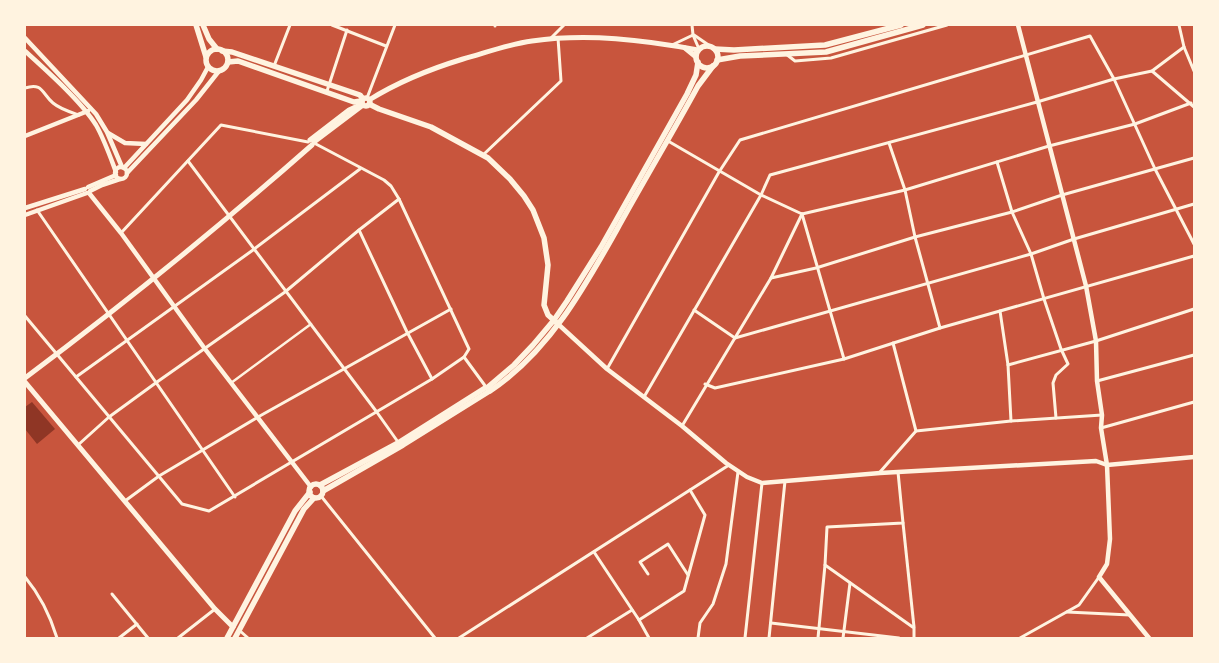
<svg xmlns="http://www.w3.org/2000/svg" width="1219" height="663" viewBox="0 0 1219 663" font-family="'PT Sans',sans-serif">
  <style>
    .water { fill: #8f3625 }
    .lines { fill: none; stroke-linecap: round; stroke-linejoin: round }
    .pedestrian { stroke: #fff3e0; stroke-width: 2.5 }
    .minor { stroke: #fff3e0; stroke-width: 3 }
    .tertiary { stroke: #fff3e0; stroke-width: 4.5 }
    .secondary { stroke: #fff3e0; stroke-width: 5 }
    .primary { stroke: #fff3e0; stroke-width: 5.5 }
  </style>
  <rect width="100%" height="100%" fill="#c8553d"/>
  <!-- water -->
  <polygon class="water" points="32,402 55,429 37,444 25,429 25,407"/>
  <g class="lines">
    <!-- pedestrian -->
    <polyline class="pedestrian" points="231,383 311,324"/>
    <!-- minor -->
    <g class="minor">
      <polyline points="332,25 386,46"/>
      <polyline points="495,25 495,26"/>
      <polyline points="692,25 693,35 699,49"/>
      <polyline points="1179,25 1184,47 1194,71"/>
      <polyline points="694,35 710,46"/>
      <polyline points="551,38 564,25"/>
      <polyline points="672,45 693,35"/>
      <polyline points="786,54 795,61 831,58 947,25"/>
      <polyline points="274,66 290,25"/>
      <polyline points="1152,71 1194,107"/>
      <path d="M25,88C43,82 42,94 53,103C60,109 70,112 79,115"/>
      <polyline points="327,91 347,30"/>
      <polyline points="367,98 395,25"/>
      <polyline points="668,141 761,195 802,214"/>
      <polyline points="314,143 384,180 391,186 399,199 469,349 464,357 486,387"/>
      <polyline points="889,143 905,190 915,237 940,328"/>
      <polyline points="483,155 561,81 558,38"/>
      <polyline points="188,161 376,411 398,442"/>
      <polyline points="997,162 1012,212 1031,254 1044,299 1061,349 1068,364 1056,375 1053,383 1056,418"/>
      <polyline points="37,210 235,497"/>
      <polyline points="802,214 905,190 1049,146 1135,124 1191,103"/>
      <polyline points="802,214 844,359"/>
      <polyline points="359,230 407,332 432,379"/>
      <polyline points="121,233 221,125 308,142"/>
      <polyline points="771,278 816,268 915,237 1012,212 1062,195 1194,158"/>
      <polyline points="694,310 735,338 1031,254 1074,239 1194,204"/>
      <polyline points="1000,311 1008,365 1011,421"/>
      <polyline points="25,316 182,504 209,511 432,379 464,357"/>
      <polyline points="1008,365 1096,341 1194,309"/>
      <polyline points="607,369 719,172 740,140 1090,36 1114,79 1155,169 1194,244"/>
      <polyline points="76,377 253,250 360,169"/>
      <polyline points="1097,381 1194,355"/>
      <polyline points="705,384 715,388 844,359 940,328 1194,256"/>
      <polyline points="644,397 761,195 770,175 1037,102 1114,79 1152,71 1184,47"/>
      <polyline points="682,426 771,278 802,214"/>
      <polyline points="1101,428 1194,402"/>
      <polyline points="916,431 1011,421 1102,415"/>
      <polyline points="78,445 109,417 157,382 285,292 359,230 399,199"/>
      <polyline points="880,472 916,431 893,343"/>
      <polyline points="898,472 903,523 827,527 825,565 914,628 914,638"/>
      <polyline points="321,496 435,638"/>
      <polyline points="125,501 159,476 258,417 451,309"/>
      <polyline points="903,523 914,627"/>
      <polyline points="594,552 639,620 649,638"/>
      <polyline points="648,574 640,562 668,544 688,575"/>
      <path d="M25,577C40,595 50,615 57,638"/>
      <polyline points="112,594 148,638"/>
      <polyline points="1067,612 1130,615"/>
      <polyline points="639,620 684,591 705,515 690,490"/>
      <polyline points="771,623 899,638"/>
      <polyline points="239,630 248,638"/>
      <polyline points="119,638 137,624"/>
      <polyline points="178,638 215,609"/>
      <polyline points="459,638 729,465"/>
      <polyline points="587,638 632,610"/>
      <polyline points="698,638 700,623 713,604 726,564 738,472"/>
      <polyline points="745,638 762,483"/>
      <polyline points="769,638 785,481"/>
      <polyline points="818,638 825,565"/>
      <polyline points="843,638 850,583"/>
      <polyline points="1020,638 1079,605 1099,577"/>
    </g>
    <!-- tertiary -->
    <g class="tertiary">
      <polyline points="1018,25 1086,286 1096,341 1097,381 1102,415 1101,428 1107,465 1110,539 1107,564 1099,577 1149,638"/>
      <polyline points="25,38 96,114 107,132 122,167"/>
      <path d="M25,51C46,70 81,101 96,125C104,139 110,156 116,172"/>
      <polyline points="108,133 125,143 146,144"/>
      <polyline points="25,136 88,111"/>
      <circle cx="121" cy="173" r="6"/>
      <polyline points="124,168 187,100 201,80 208,67"/>
      <polyline points="127,173 196,100 219,71"/>
      <polyline points="88,187 116,175"/>
      <polyline points="90,191 102,185 120,179"/>
      <polyline points="89,193 121,233 205,349 311,487"/>
      <polyline points="25,208 85,189"/>
      <polyline points="25,215 87,193"/>
      <polyline points="558,324 607,369 682,426 726,463 747,477 762,483 880,473 1096,461 1107,465 1194,457"/>
    </g>
    <!-- secondary -->
    <g class="secondary">
      <polyline points="685,48 696,57"/>
      <path d="M369,100C398,82 430,69 463,59C485,53 509,44 532,41C588,33 644,40 698,50"/>
      <polyline points="310,140 349,110 362,104"/>
      <polyline points="314,142 363,105"/>
      <path d="M25,378C124,304 219,227 312,145"/>
      <polyline points="25,382 215,609 233,627"/>
    </g>
    <!-- primary -->
    <g class="primary">
      <polyline points="196,25 206,57"/>
      <polyline points="203,25 209,39 217,49"/>
      <circle cx="707" cy="57" r="11"/>
      <polyline points="715,49 734,50 825,45 901,25"/>
      <circle cx="217" cy="60" r="11"/>
      <polyline points="222,51 232,52 360,95 363,99"/>
      <polyline points="717,60 740,56 826,52 923,25"/>
      <polyline points="228,62 238,61 354,102 361,101"/>
      <circle cx="366" cy="102" r="4"/>
      <polyline points="369,104 379,109 431,127 488,158 510,179 524,196 533,210 544,238 548,265 544,305 548,315 557,323"/>
      <polyline points="488,387 514,365 533,345 554,320 567,301 601,247 687,94 696,75 698,62"/>
      <path d="M490,391C553,349 589,279 625,215C649,172 674,130 698,86L713,66"/>
      <circle cx="316" cy="491" r="7"/>
      <polyline points="320,485 398,443 485,388"/>
      <polyline points="323,491 403,445 488,392"/>
      <polyline points="227,638 295,511 310,492"/>
      <polyline points="235,638 304,509 314,498"/>
    </g>
  </g>
  <!-- border -->
  <rect width="1219" height="663" fill="none" stroke="#fff3e0" stroke-width="52"/>
</svg>
